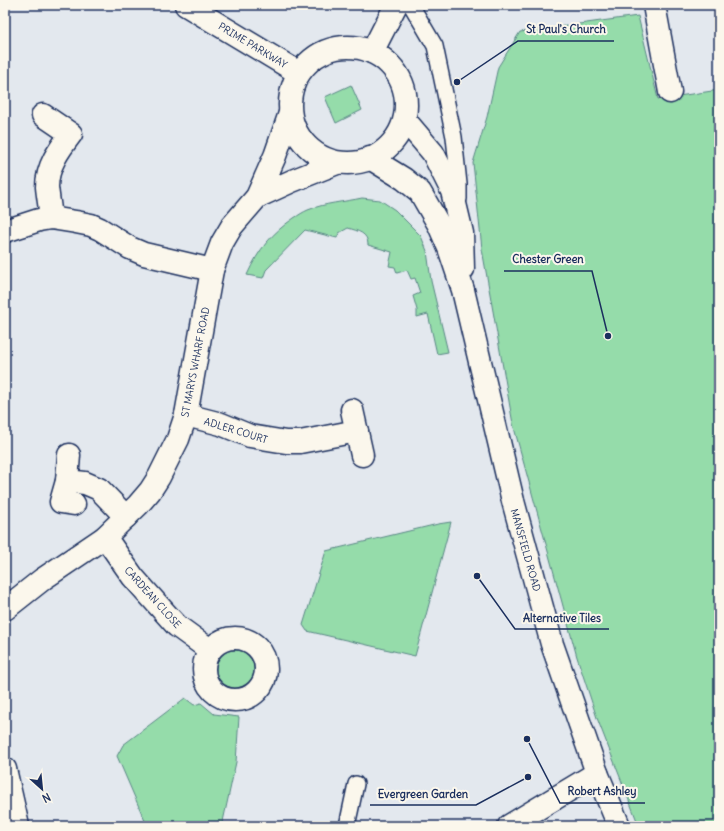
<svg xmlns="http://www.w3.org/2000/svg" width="724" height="831" viewBox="0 0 724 831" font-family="Delius,sans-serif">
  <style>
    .built { fill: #d2def0 }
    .green { fill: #95dcaa; stroke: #588684 }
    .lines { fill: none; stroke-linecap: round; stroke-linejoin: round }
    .service-casing { stroke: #1b2f5e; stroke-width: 18 }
    .minor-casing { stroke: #1b2f5e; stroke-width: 25 }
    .tertiary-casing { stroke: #1b2f5e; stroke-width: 25 }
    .service { stroke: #fbf7ec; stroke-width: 15 }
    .minor { stroke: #fbf7ec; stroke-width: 22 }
    .tertiary { stroke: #fbf7ec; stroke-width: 22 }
    .labels { text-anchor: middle; stroke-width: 4; stroke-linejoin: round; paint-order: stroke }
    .street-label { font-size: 10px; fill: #1b2f5e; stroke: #fbf7ec }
    .leader { fill: none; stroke: #1b2f5e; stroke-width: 1.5 }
    .callout-dot { fill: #1b2f5e; stroke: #fbf7ec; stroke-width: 1.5 }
    .callout-label { font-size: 11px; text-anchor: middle; font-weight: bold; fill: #1b2f5e; stroke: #fbf7ec; stroke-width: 4; stroke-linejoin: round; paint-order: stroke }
  </style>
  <rect width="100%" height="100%" fill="#e3e8ee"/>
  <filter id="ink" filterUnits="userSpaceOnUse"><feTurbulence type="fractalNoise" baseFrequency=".025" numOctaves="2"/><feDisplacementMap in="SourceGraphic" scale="8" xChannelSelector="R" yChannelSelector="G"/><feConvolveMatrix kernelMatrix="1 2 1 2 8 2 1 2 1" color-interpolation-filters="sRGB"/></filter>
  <g filter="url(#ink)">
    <!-- built -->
    <polygon class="built" points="202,5 290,5 215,13"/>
    <!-- green -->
    <g class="green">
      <polygon points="638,16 658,99 719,90 719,826 639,826 597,718 577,657 513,424 482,249 473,163 487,117 498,67 520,32"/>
      <polygon points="351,85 362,110 336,123 325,97"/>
      <path d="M362,198L380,200L395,210L421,236L427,251L431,281L448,352L437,354L428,314L417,317V310L413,296L420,293L415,278L411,279L407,270L397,273L395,267L389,266L392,252L368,245C368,233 358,231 348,228L339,233L337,238L305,230L266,270L263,278L247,275C259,249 271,234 294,218C299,215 303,212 308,210C325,203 344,202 362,198Z"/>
      <polygon points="451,522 415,656 307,631 303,625 326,551 438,524"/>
      <circle cx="235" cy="669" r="19"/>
      <polygon points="185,698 194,705 201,703 214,714 239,717 236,762 222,826 137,826 145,821 117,756 123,745"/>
    </g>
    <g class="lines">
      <defs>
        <g id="service">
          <polyline points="411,5 435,46 454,137 459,184 459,199"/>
          <polyline points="347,826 356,784"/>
        </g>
        <g id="minor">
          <polyline points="186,5 299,73"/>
          <polyline points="654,5 670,92"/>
          <path d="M43,115L71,134C59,150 47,166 47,187C48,197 50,208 51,218"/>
          <polyline points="257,197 292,181 337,163"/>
          <polyline points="5,231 39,220 51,218 76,222 91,225 100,229 130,248 144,254 212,270"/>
          <polyline points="352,410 362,455"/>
          <polyline points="186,415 221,424 250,436 286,442 300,442 357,431"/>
          <polyline points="69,455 67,481 61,502 74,504"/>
          <polyline points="67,481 85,483 99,489 126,517"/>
          <polyline points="105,537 133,577 167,615 177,626 210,650"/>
          <polyline points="5,609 43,579 105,537 138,505 150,491 159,477 178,439 186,415 212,270 222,243 232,226 257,197 275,156 290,113"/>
          <circle cx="235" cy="669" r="31"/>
          <polyline points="5,769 18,826"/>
          <polyline points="509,826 597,773"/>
        </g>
        <g id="tertiary">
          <circle cx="348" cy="105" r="58"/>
          <polyline points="372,52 396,5"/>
          <polyline points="405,120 433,153 452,191 462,233 463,269"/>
          <polyline points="370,158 404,179 420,192 439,225 449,248 463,290 513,501 552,644 597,773 619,826"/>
        </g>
      </defs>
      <!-- service casing -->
      <use href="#service" class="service-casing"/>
      <!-- minor casing -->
      <use href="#minor" class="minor-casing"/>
      <!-- tertiary casing -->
      <use href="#tertiary" class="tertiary-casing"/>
      <!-- service -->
      <use href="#service" class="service"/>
      <!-- minor -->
      <use href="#minor" class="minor"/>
      <!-- tertiary -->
      <use href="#tertiary" class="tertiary"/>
    </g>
  </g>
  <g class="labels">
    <!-- street labels -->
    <g class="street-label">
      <text transform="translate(253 45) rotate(31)" y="4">PRIME PARKWAY</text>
      <text transform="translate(195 362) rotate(-79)" y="4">ST MARYS WHARF ROAD</text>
      <text transform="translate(236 430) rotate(17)" y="4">ADLER COURT</text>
      <text transform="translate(526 550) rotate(74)" y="4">MANSFIELD ROAD</text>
      <text transform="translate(153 597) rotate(48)" y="4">CARDEAN CLOSE</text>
    </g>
  </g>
  <!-- callouts -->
  <path class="leader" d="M457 82L518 41H614M608 336L592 271H504M477 576L515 629H609M527 739L560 803H645M528 777L476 805H370"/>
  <g class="callout-dot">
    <circle cx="457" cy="82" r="4"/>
    <circle cx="608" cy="336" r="4"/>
    <circle cx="477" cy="576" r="4"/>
    <circle cx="527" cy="739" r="4"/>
    <circle cx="528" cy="777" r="4"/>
  </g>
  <g class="callout-label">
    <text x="566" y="33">St Paul's Church</text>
    <text x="548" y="263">Chester Green</text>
    <text x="562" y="622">Alternative Tiles</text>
    <text x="602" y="795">Robert Ashley</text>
    <text x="423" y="798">Evergreen Garden</text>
  </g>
  <!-- margin -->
  <rect width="724" height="831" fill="none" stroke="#fbf7ec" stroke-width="20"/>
  <rect x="10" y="10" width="704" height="811" fill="none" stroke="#1b2f5e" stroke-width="1.5" filter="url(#ink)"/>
  <!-- north arrow -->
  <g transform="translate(42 789) rotate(153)" stroke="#fbf7ec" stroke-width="3" paint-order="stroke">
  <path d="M0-3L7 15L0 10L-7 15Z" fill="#1b2f5e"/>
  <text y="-6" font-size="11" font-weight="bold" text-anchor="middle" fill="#1b2f5e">N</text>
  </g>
</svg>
